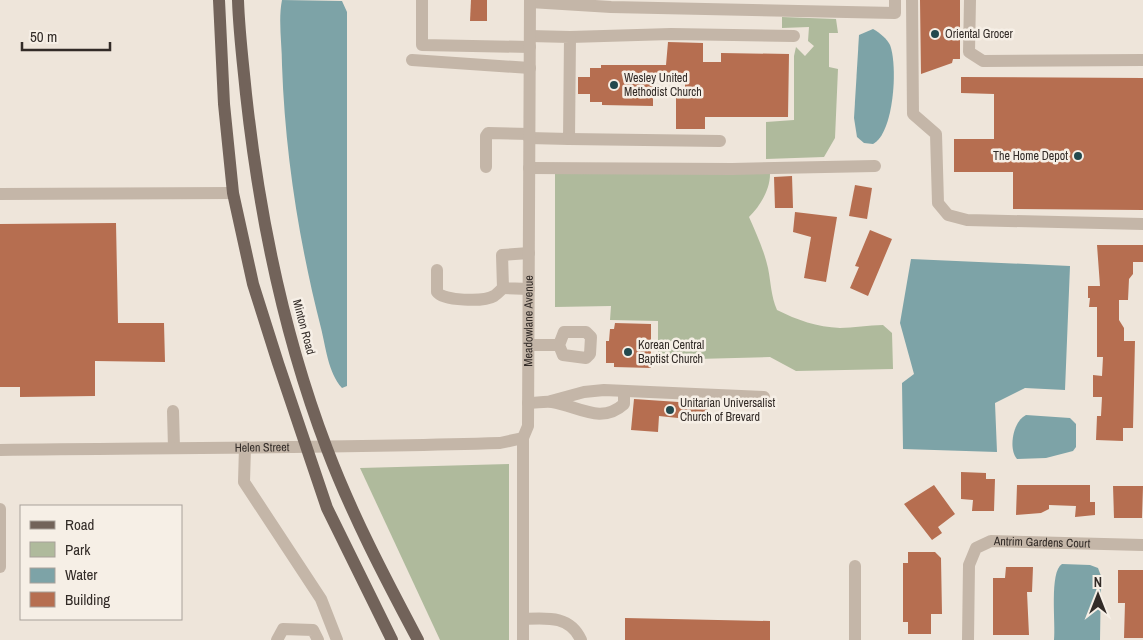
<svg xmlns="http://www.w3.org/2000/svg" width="1143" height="640" viewBox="0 0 1143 640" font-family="'Archivo Narrow',sans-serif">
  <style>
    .green { fill: #afba9c }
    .water { fill: #7da3a7 }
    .building { fill: #b66e50 }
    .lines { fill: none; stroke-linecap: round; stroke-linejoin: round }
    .minor { stroke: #c4b6a8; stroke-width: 12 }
    .major { stroke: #72635a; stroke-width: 12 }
    .poi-dot { fill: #22494e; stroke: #f6efe6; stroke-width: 2 }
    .labels { text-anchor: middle; stroke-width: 5; stroke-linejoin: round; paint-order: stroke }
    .poi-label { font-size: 12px; fill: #322b27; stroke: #f6efe6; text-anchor: start }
    .street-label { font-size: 12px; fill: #322b27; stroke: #f6efe6 }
  </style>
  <rect width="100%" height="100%" fill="#eee5da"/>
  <!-- green -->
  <g class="green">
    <polygon points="782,17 836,19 838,33 829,33 829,67 838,69 835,138 824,157 766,159 766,122 794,120 794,56 796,47 805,56 814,46 808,41 809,27 782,28"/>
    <path d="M555,174H770C770,190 760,206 749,217C756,233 764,250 768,268C771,283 771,296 777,310C797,320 817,327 840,328C853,328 869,325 883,325L892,333L893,369L796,371L770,357L658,360V321L610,320L611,306L555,307Z"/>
    <polygon points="509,464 509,640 440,640 360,468"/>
  </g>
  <!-- water -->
  <g class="water">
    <path d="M282,0L342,1L347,12V386L342,388C328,372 326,348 321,328C299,242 285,153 282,65C282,44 278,20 282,0Z"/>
    <path d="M873,29C880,33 887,39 890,45C898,66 894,133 873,144L864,143L857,137L854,118L859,35Z"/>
    <polygon points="911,259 1070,266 1065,390 1025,388 995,403 997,452 903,449 902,383 914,374 900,323"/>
    <path d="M1026,415L1070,418L1076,424V447L1073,451L1046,458L1017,459C1008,449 1013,421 1026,415Z"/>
    <path d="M1062,564L1090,565L1098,568L1101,576L1100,640H1054C1056,624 1049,572 1062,564Z"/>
  </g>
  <!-- building -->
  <g class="building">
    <polygon points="471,0 487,0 487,21 470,21"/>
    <polygon points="920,0 960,0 960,59 953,59 952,63 921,74"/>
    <polygon points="668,42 703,43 703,62 721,62 721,53 789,54 788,117 705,117 705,129 676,129 676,98 685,98 685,74 653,75 653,106 602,105 602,102 590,102 590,94 578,94 578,77 590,77 590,68 601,68 601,65 666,65"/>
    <polygon points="961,77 1143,78 1143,210 1013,209 1013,172 954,172 954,139 994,139 994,94 961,93"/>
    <polygon points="792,176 793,208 775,208 774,177"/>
    <polygon points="855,185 872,188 867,219 849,216"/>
    <polygon points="795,212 837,217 826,282 804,278 811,237 793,232"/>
    <polygon points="116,223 118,323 164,323 165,362 95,361 95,396 20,397 20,387 0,387 0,224"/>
    <polygon points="870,230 892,239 868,296 850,288 859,267 855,266"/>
    <polygon points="1097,245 1143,245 1143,262 1133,262 1133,274 1129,279 1128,300 1119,300 1119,320 1124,328 1124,341 1135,341 1133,428 1123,428 1123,441 1096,440 1097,416 1101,416 1102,397 1093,397 1093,375 1102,376 1103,357 1097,357 1097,307 1089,307 1090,298 1088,298 1088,286 1100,286"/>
    <polygon points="615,323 651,324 651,368 614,367 614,363 606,363 606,341 609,341 610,329 614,329"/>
    <polygon points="634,399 708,404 707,421 659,416 658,432 631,430"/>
    <polygon points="961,472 986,473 986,479 995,479 994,511 972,511 973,500 961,499"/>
    <polygon points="934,485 955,514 938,527 942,533 932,540 904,504"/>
    <polygon points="1017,485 1090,485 1090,502 1095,502 1095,515 1075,517 1076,506 1049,505 1049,509 1041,513 1016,515"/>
    <polygon points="1113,486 1143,486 1142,518 1114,518"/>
    <polygon points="908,552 935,552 941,558 942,614 931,614 931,634 908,634 908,622 903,622 903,563 908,563"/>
    <polygon points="1006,567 1033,567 1032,592 1027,592 1029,635 993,635 993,578 1005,578"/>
    <polygon points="1118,570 1143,570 1143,638 1124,638 1125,603 1118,603"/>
    <polygon points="625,618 770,621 770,640 625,640"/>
  </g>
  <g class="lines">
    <!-- minor -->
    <g class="minor">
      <polyline points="422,0 422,45 530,47"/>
      <polyline points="912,0 913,114 936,134 938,203 948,215 967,220 1143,224"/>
      <polyline points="970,0 969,52 983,61 1143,60"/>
      <polyline points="530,2 611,7 895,13 895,0"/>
      <polyline points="570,37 671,34 794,36"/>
      <polyline points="412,60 530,68"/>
      <polyline points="529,138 569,139 570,37 530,36"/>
      <polyline points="569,139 720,141"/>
      <polyline points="486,167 486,136 488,133 529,134"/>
      <polyline points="529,168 732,169 875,166"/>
      <polyline points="0,194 233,193"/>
      <path d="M437,270V292C443,301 484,302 494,296C497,294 500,291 503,288"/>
      <polyline points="529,289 503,288 502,255 529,253"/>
      <polyline points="529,345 559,345 563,355 586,358 590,354 591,337 586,332 564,332 559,345"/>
      <polyline points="551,401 584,392 604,390 764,397"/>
      <path d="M528,403C536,403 545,401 552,402C578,406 601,425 624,404V391"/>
      <polyline points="173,411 174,448"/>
      <polyline points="245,447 244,482 321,599 337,640"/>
      <path id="s1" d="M0,450C167,448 334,448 500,443L523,438"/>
      <polyline points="0,509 0,567"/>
      <polyline points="855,566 855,640"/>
      <path d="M523,619C546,618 570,615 581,640"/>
      <polyline points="277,640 283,629 313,630 318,640"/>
      <path id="s2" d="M523,640V438L528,426L530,0"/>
      <path id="s3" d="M968,640L969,565L976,548L991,541L1143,545"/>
    </g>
    <!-- major -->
    <g class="major">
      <polyline points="219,0 224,104 233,193 253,284 278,363 327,508 392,640"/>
      <path d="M238,0C239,32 243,63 246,94C259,214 284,336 327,449C352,515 385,578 418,640"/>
    </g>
  </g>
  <!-- markers -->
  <g class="poi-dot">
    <circle cx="935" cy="34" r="5"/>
    <circle cx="614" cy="85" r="5"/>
    <circle cx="1078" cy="156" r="5"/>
    <circle cx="628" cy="352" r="5"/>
    <circle cx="670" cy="410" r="5"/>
  </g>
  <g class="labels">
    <!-- poi labels -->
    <g class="poi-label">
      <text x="945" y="38">Oriental Grocer</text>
      <text x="624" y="82">Wesley United<tspan x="624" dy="14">Methodist Church</tspan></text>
      <text x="1068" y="160" text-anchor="end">The Home Depot</text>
      <text x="638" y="349">Korean Central<tspan x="638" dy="14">Baptist Church</tspan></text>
      <text x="680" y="407">Unitarian Universalist<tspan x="680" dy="14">Church of Brevard</tspan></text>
    </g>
    <!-- street labels -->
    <g class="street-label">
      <text dy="4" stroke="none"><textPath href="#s2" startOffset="320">Meadowlane Avenue</textPath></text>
      <text transform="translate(304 327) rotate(75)" y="4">Minton Road</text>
      <text dy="4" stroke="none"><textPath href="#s1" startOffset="262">Helen Street</textPath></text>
      <text dy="4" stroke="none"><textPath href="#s3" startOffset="161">Antrim Gardens Court</textPath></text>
    </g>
  </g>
  <!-- legend -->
  <rect x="20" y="505" width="162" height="115" fill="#f6efe6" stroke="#a8a19a"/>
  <rect x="30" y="521" width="25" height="8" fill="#72635a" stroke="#a8a19a"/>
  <text x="65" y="530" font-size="15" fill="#322b27">Road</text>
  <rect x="30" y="542" width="25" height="15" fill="#afba9c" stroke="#a8a19a"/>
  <text x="65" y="555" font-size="15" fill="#322b27">Park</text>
  <rect x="30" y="568" width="25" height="15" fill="#7da3a7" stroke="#a8a19a"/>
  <text x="65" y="580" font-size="15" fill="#322b27">Water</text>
  <rect x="30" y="592" width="25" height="15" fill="#b66e50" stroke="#a8a19a"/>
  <text x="65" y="605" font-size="15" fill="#322b27">Building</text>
  <!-- north arrow -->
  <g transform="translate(1098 595)" stroke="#f6efe6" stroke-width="4" paint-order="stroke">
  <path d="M0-4L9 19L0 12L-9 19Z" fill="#322b27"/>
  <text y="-8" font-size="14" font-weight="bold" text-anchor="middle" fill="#322b27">N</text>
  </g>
  <!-- scale -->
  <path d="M22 42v8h88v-8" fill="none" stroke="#322b27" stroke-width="2.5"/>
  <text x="30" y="42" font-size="15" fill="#322b27" stroke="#f6efe6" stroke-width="4" paint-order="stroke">50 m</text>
</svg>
